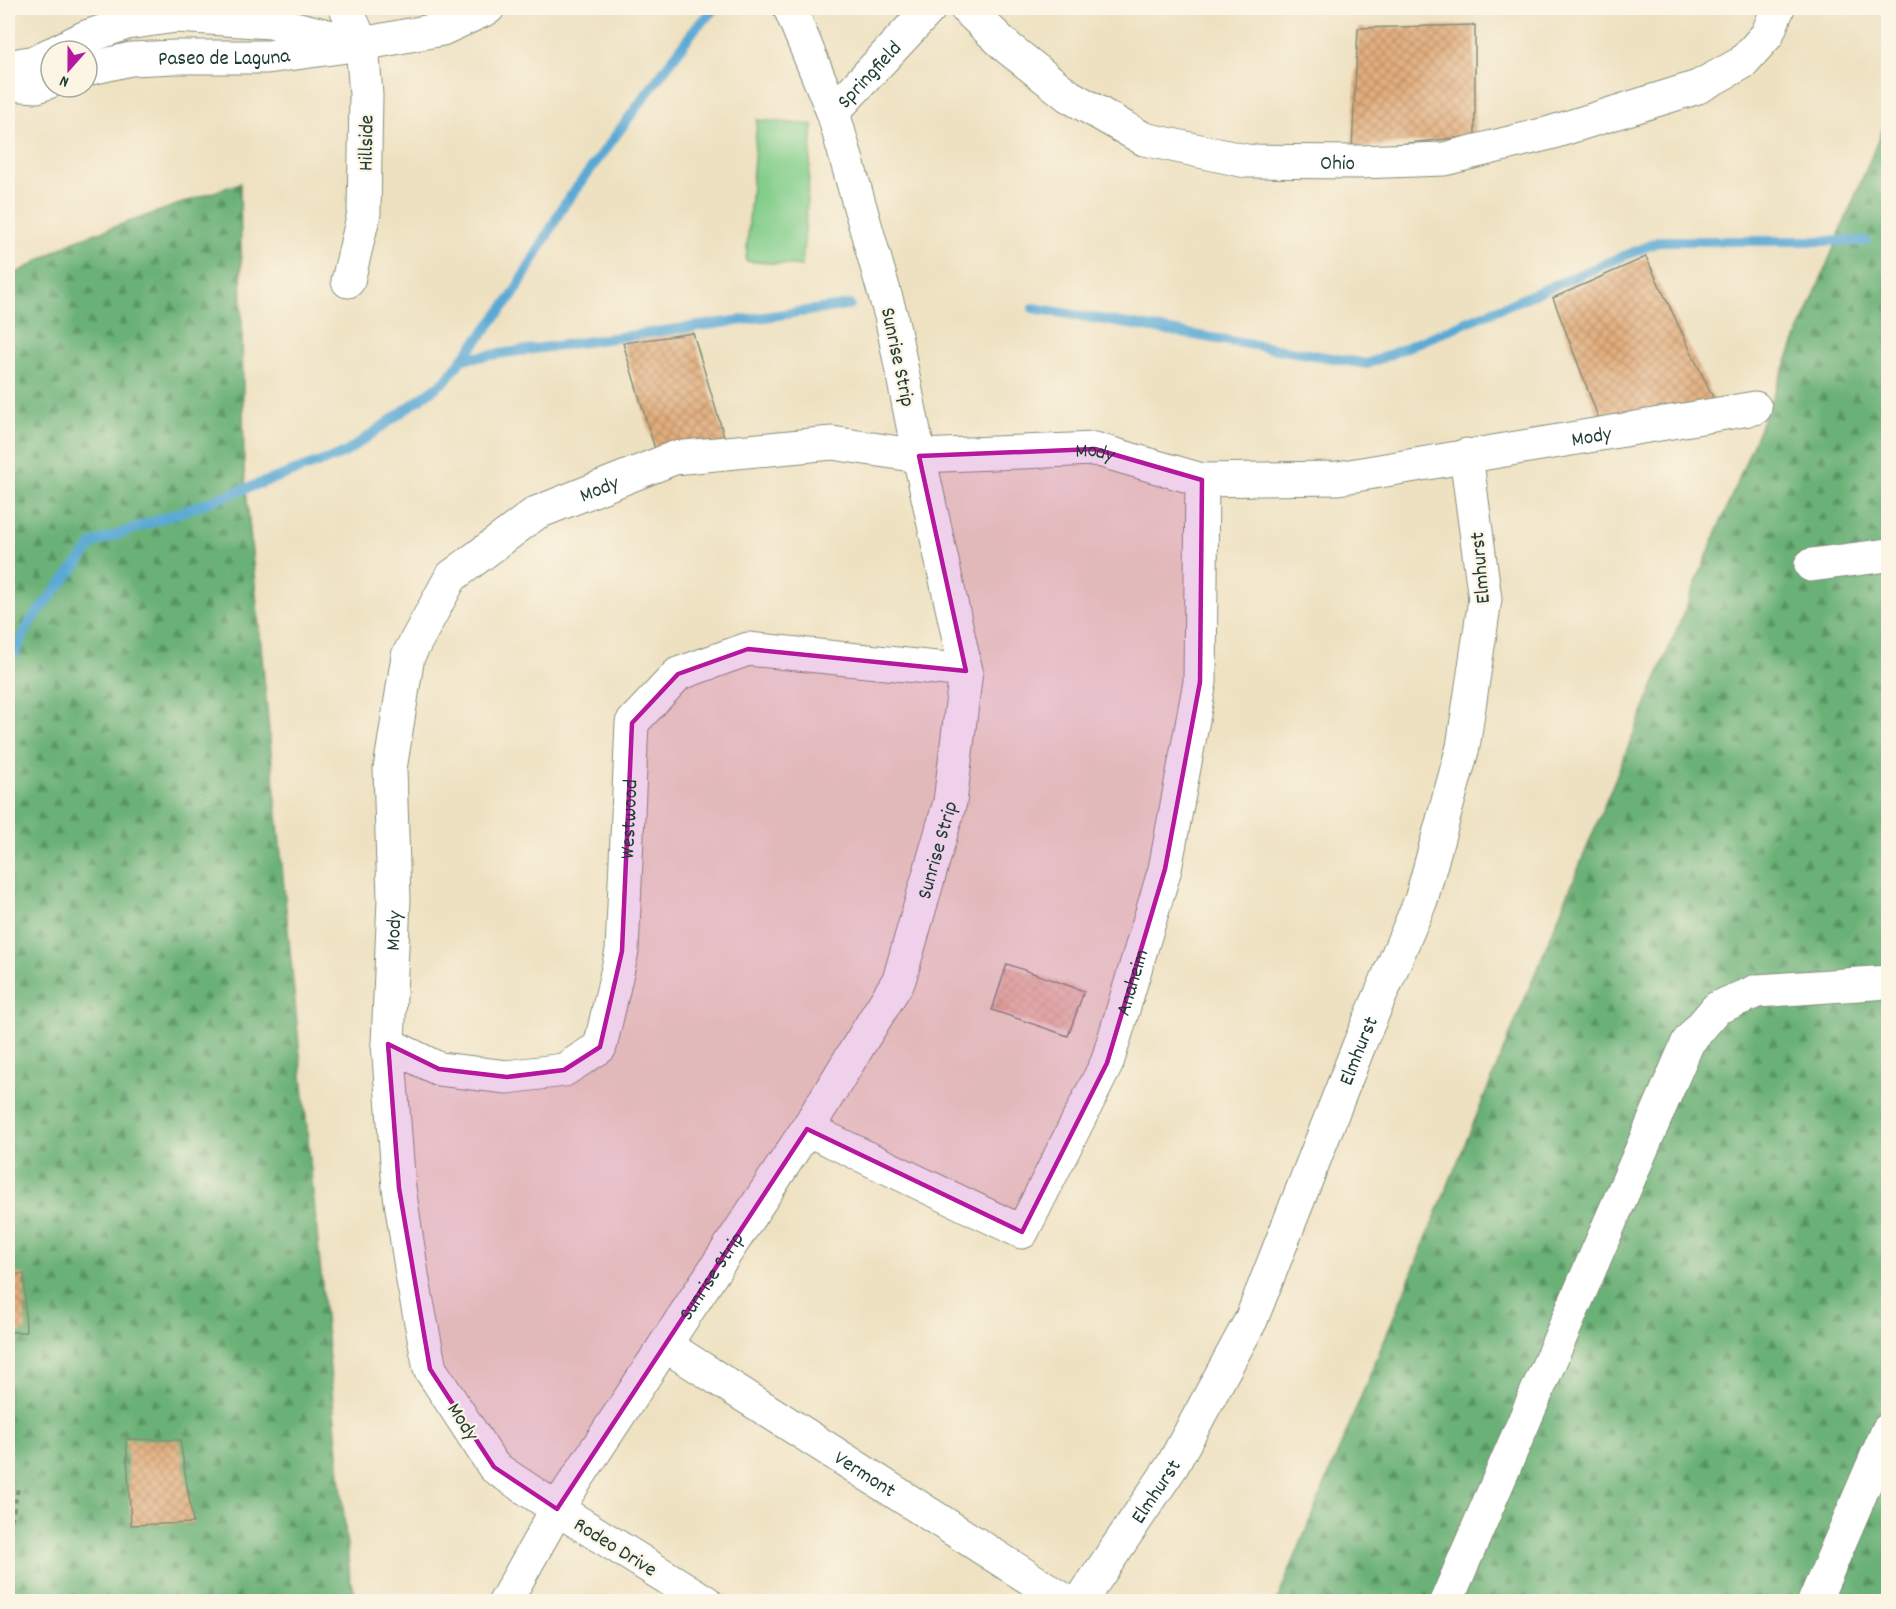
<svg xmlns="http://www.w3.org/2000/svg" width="1896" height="1609" viewBox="0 0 1896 1609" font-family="Dekko,sans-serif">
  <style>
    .grass { fill: #83ce8b; stroke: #518660; stroke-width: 1.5 }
    .forest { fill: url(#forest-firs); stroke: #447756; stroke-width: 1.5 }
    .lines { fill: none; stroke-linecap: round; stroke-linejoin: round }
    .stream { stroke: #5aa9d4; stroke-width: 10 }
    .building { fill: url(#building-cross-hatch) }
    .minor-casing { stroke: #868f7a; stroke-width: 35 }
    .path { stroke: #868f7a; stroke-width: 4; stroke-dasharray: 4.5 4.5; stroke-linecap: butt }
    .minor { stroke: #fff; stroke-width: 33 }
    .marked { fill: #b5179e; fill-opacity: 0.2; stroke: #b5179e; stroke-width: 4.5; stroke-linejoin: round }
    .labels { text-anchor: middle; stroke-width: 4.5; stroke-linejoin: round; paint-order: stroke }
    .street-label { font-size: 21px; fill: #1f3d34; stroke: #fcf5e5 }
  </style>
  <defs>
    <pattern id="forest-firs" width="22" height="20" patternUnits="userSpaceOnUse" patternTransform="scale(1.5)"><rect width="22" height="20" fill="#6ab177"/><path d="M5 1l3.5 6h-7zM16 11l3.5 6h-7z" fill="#579162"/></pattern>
    <pattern id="building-cross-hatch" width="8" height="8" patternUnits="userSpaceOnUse" patternTransform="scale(1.5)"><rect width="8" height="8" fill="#e2ad7d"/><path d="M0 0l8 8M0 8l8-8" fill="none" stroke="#b78e67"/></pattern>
  </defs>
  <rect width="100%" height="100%" fill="#fcf5e5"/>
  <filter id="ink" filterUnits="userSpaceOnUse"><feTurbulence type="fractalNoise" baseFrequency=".0167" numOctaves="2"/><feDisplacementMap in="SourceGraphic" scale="12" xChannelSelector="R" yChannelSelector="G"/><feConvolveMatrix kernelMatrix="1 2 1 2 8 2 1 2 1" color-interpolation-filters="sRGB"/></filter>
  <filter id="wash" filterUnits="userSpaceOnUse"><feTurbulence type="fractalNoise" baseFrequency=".008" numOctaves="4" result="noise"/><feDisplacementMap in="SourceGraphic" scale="24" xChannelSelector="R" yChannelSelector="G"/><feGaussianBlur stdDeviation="1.35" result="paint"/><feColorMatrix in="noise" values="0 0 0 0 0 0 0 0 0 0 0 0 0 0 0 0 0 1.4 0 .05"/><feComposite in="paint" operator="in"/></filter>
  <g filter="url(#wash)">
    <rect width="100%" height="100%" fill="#eee1c1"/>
    <!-- grass -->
    <polygon class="grass" points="757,120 813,125 802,266 746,261"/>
    <!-- forest -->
    <g class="forest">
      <polygon points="1888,116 1888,1601 1277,1601"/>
      <polygon points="240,183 244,469 350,1579 358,1601 8,1601 8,278 74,241"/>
    </g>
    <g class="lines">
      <!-- stream -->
      <g class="stream">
        <polyline points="1033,308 1367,364 1660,241 1866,241"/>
        <polyline points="462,359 850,305"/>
        <polyline points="8,666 31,621 94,543 345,453 445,381 513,295 564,205 697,26 716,8"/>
      </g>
    </g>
    <g id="blocks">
      <!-- building -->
      <g class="building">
        <polygon points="1475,25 1475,136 1352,149 1358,28"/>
        <polygon points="1646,257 1716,404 1600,422 1553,298"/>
        <polygon points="693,333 727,446 657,456 623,343"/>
        <polygon points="1007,964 1084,991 1068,1036 992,1010"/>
        <polygon points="8,1274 24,1274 26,1332 8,1332"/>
        <polygon points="126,1439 180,1440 193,1523 131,1525"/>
      </g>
    </g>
  </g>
  <g filter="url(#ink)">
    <use href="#blocks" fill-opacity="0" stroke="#868f7a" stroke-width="1.5"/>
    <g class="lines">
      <defs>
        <g id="minor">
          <polyline points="346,8 362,44 366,95 364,213 348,281"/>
          <path id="s1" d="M966,8L1008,48L1069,96L1144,139L1246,161L1359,162L1444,159L1550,133L1698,87L1742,63L1767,35L1778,8"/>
          <polyline points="58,51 86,37 127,23 176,16 270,22 345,40"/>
          <polyline points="8,67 35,62 51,54"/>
          <path id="s2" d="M87,69L131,59L176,57H267L362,44L442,29L488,8"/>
          <polyline points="8,84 37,86 51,81"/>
          <path id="s3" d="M833,112L930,8"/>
          <polyline points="1811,565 1888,555"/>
          <path id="s4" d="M388,1044L439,1069L507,1077L564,1070L600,1047L622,951L632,723L678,674L748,649L966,671"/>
          <path id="s5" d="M807,1129L1022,1232L1107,1063L1165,869L1200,682L1202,480"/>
          <path id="s6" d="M665,1345L1067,1602"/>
          <path id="s7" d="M505,1602L557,1509L807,1129L899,980L950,802L966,671L919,456L891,316L833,112L790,8"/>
          <path id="s8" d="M706,1602L557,1509L494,1467L430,1369L413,1281L399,1188L388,1044L394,899L390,769L408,656L451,577L536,513L674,458L832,443L919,456L1095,449L1202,480L1338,478L1755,408"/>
          <path id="s9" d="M1080,1602L1172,1466L1251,1320L1360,1043L1421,900L1463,747L1485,599L1466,455"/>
          <polyline points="1446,1602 1688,1042 1717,1008 1757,991 1888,982"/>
          <polyline points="1814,1602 1888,1430"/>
        </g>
      </defs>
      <!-- minor casing -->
      <use href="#minor" class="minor-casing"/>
      <!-- path -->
      <polyline class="path" points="8,1538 18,1488"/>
      <!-- minor -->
      <use href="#minor" class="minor"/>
    </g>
  </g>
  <!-- marked area -->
  <path class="marked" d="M1095,449L1202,480L1200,682L1165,869L1107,1063L1022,1232L807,1129L557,1509L494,1467L430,1369L399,1188L388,1044L439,1069L507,1077L564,1070L600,1047L622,951L632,723L678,674L748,649L966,671L919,456Z"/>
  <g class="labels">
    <!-- street labels -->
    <g class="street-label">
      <text dy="7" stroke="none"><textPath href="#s2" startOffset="138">Paseo de Laguna</textPath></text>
      <text dy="7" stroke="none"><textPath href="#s3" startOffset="52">Springfield</textPath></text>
      <text transform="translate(365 143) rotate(-89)" y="7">Hillside</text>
      <text dy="7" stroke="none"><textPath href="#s1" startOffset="418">Ohio</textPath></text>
      <text transform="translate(899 357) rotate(78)" y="7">Sunrise Strip</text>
      <text dy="7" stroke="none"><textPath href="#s8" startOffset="2358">Mody</textPath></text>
      <text dy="7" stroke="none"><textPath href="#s8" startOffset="1854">Mody</textPath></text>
      <text dy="7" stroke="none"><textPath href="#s8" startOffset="1350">Mody</textPath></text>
      <text transform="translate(1479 568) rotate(-95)" y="7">Elmhurst</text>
      <text dy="7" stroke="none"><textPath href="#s4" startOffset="456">Westwood</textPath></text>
      <text dy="7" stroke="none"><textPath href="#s7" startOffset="872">Sunrise Strip</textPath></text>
      <text dy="7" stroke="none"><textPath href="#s8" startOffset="810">Mody</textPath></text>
      <text dy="7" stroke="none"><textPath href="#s5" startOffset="512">Anaheim</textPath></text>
      <text dy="7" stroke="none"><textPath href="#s9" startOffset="620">Elmhurst</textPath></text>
      <text dy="7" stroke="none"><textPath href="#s7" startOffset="386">Sunrise Strip</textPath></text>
      <text transform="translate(464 1421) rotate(57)" y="7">Mody</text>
      <text dy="7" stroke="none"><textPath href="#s6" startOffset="238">Vermont</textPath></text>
      <text dy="7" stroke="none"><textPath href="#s9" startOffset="134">Elmhurst</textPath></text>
      <text transform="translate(616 1546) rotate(32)" y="7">Rodeo Drive</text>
    </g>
  </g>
  <!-- margin -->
  <rect width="1896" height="1609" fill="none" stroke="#fcf5e5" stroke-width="30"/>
  <!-- north arrow -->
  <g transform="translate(69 69) rotate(201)"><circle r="28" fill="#fcf5e5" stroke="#a4ab9e" stroke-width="1.5"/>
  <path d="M0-4.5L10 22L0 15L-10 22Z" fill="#b5179e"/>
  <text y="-9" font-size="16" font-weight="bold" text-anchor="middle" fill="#1f3d34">N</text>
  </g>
</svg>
